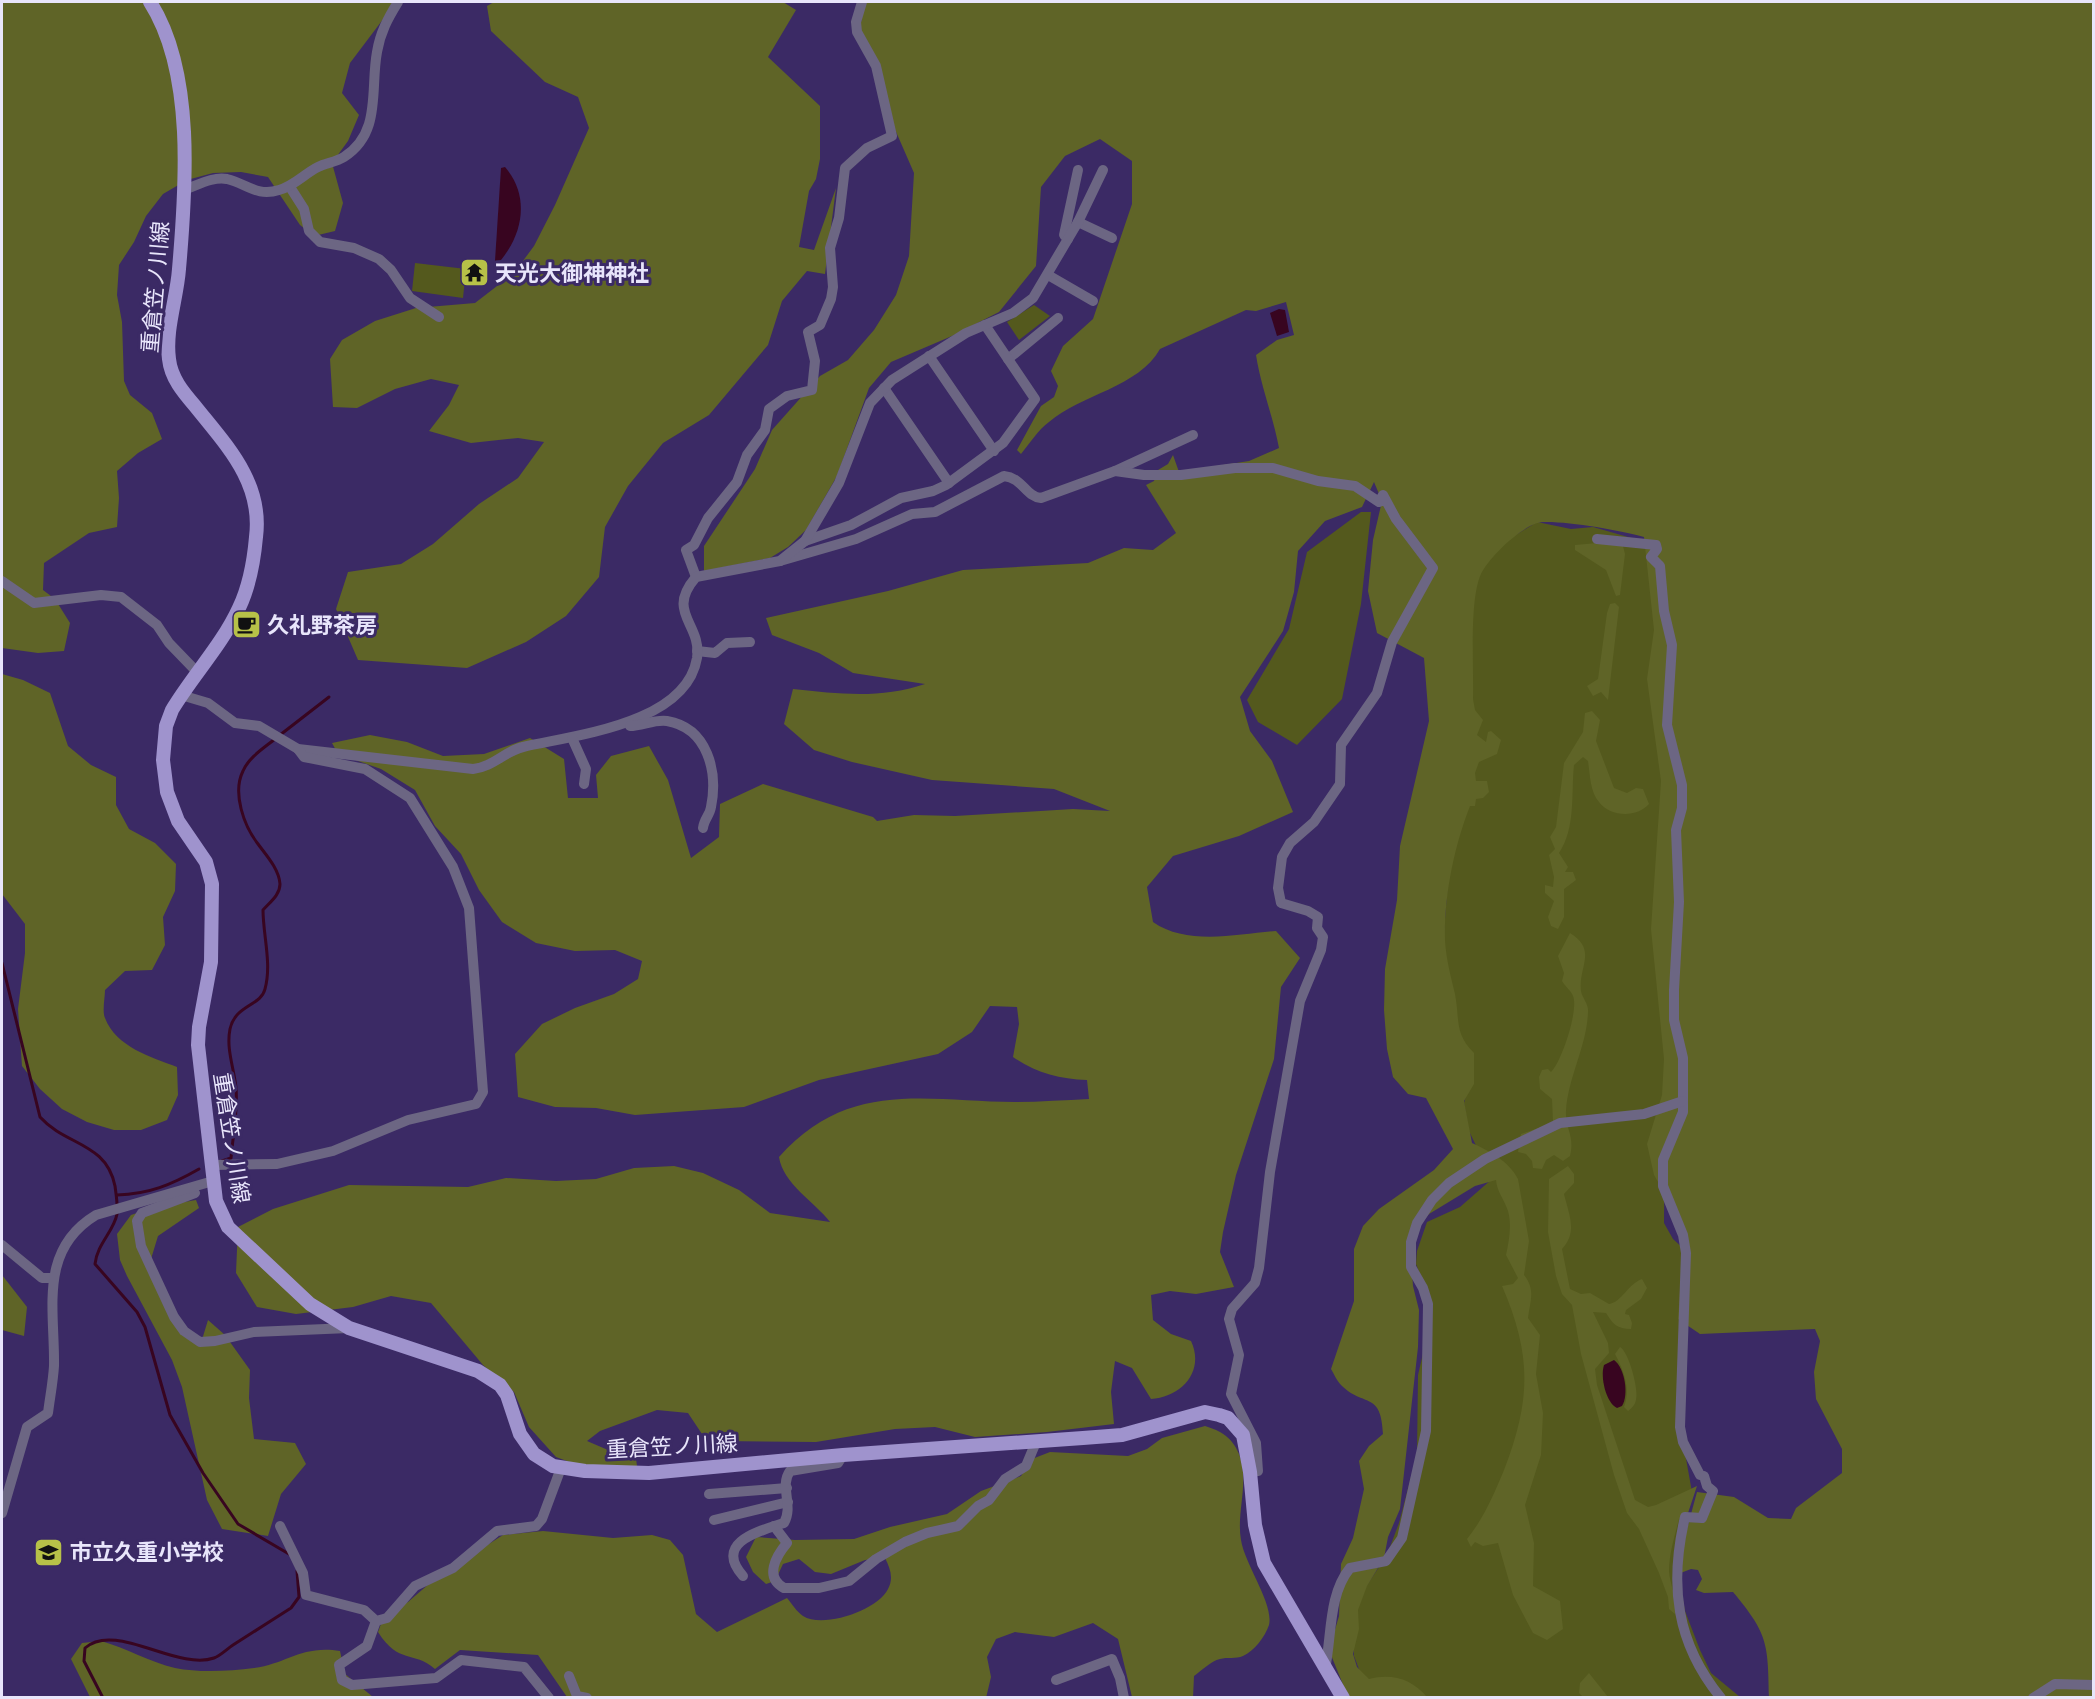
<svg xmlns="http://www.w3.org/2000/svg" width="2095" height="1699" viewBox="0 0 2095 1699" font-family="Commissioner,'Noto Sans JP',sans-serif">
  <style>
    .green { fill: #54591d }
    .forest { fill: #5f6427 }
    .water { fill: #380520 }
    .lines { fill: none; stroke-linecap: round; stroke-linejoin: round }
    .stream { stroke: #380520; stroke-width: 3 }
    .minor { stroke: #6c6683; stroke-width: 10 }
    .major { stroke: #9f93cd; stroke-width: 14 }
    .labels { text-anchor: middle; stroke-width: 6; stroke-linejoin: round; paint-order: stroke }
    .poi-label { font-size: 22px; font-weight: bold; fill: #e8e5fb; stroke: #3b2a65; text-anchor: start }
    .street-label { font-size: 22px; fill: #e8e5fb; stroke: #3b2a65 }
  </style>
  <rect width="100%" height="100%" fill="#3b2a65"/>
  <!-- green -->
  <g class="green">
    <polygon points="415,263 466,269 463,298 412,291"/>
    <polygon points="1034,305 1050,316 1019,340 1007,322"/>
    <polygon points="1361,512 1371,512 1361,604 1342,699 1297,745 1258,722 1247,700 1289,629 1307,552"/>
    <polygon points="1537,522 1571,529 1593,527 1649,543 1668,745 1664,1223 1673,1239 1685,1250 1685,1453 1692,1492 1674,1552 1685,1611 1700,1650 1711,1673 1740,1697 1418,1697 1362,1677 1354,1656 1353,1632 1357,1608 1365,1588 1387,1555 1399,1523 1417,1454 1418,1375 1425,1345 1426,1291 1416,1264 1417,1251 1427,1222 1460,1207 1492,1179 1469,1131 1464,1103 1471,1077 1455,1031 1443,944 1472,580 1504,542"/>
  </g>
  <!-- forest -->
  <g class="forest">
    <polygon points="2,2 393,2 384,18 350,63 342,93 359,115 348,141 332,163 343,203 335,231 314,236 300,225 268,177 241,172 213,173 187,180 163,194 146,216 134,242 119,265 117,295 122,322 124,381 130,395 152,413 162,439 138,453 117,471 119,498 117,527 89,533 44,563 43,590 55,599 70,623 64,651 38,653 2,648"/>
    <polygon points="494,2 783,2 796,10 768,57 820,106 820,159 816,179 809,191 799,247 814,250 836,188 825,274 807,271 782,301 768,345 709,415 663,443 628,486 605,527 599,577 566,616 526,642 467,668 358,660 336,609 348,572 401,564 433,544 479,504 518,478 544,442 518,438 471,443 429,431 449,405 459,385 431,379 395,389 357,408 333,407 330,359 342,340 375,321 416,308 475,303 514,273 534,246 555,205 589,128 578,97 545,82 491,31 487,6"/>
    <path d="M865,2H2093V1697H1769C1768,1643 1768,1634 1733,1592L1704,1593L1696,1590L1702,1579L1698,1570L1691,1569L1678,1574L1685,1536L1697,1492L1734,1497L1768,1518L1791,1519L1796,1508L1842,1473V1449L1816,1399L1814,1372L1820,1341L1815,1329L1700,1334L1678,1319L1682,1261L1681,1222L1654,1175L1647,1144L1662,1095L1664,1059L1651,929L1661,781L1647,679L1654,630L1644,537C1620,530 1567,521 1543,522C1524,523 1489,557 1481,574C1469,600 1474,668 1473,699L1475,710L1483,720L1477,735L1486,742L1488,732L1491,731L1501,740L1497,754L1479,762L1475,773L1476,781H1487L1489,792L1483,798L1476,799L1475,806H1470C1454,847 1444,896 1445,940C1446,959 1451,977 1455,994C1460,1020 1454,1033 1474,1053V1084L1464,1101L1472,1143C1489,1151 1509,1161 1518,1179L1529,1241L1524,1275C1536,1290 1530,1301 1528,1318L1540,1335L1536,1374L1543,1413L1541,1455L1525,1505L1534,1543L1533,1586L1560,1601L1563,1629L1547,1640L1533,1633L1513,1595L1498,1543L1483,1546L1475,1542L1471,1547L1467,1539C1484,1518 1494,1494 1504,1470C1531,1400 1532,1355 1502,1286L1513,1284L1518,1278L1506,1255C1509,1241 1512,1225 1508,1211C1504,1199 1497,1192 1496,1180L1475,1186L1429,1214L1416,1230L1411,1258L1413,1286L1419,1310L1418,1347L1400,1509L1388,1537L1384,1558L1367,1586L1358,1610L1359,1629L1353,1654L1357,1667L1369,1679C1392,1673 1412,1679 1427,1697H1348L1329,1650L1339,1616L1341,1564L1353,1538L1364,1489L1359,1461L1369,1446L1383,1434C1381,1390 1364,1408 1341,1385C1337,1381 1334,1374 1331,1369L1354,1301V1249L1363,1226L1379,1209L1434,1170L1453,1149L1426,1098L1408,1094L1393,1077L1387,1049L1384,1010L1385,969L1397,900L1400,846L1429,721L1424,658L1377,633L1368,591L1373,540L1382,501L1374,482L1362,507L1325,521L1298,551L1294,592L1283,631L1240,697L1250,731L1272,761L1293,812L1239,836L1173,856L1147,887L1153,922C1187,946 1238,934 1276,931L1300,958L1281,987L1274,1059L1236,1175L1223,1232L1220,1252L1234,1287L1196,1294L1170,1291L1151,1295L1153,1320L1171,1334L1191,1341C1205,1371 1182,1397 1151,1399L1132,1368L1115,1361L1111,1392L1114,1424L1047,1432L975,1437L935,1427L895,1429L816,1442L720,1441L702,1434L688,1413L657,1410L600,1431L587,1441L608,1450L635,1451L637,1466L594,1471L556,1457L529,1427L514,1392L483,1365L431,1303L391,1296L353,1307L296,1314L257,1307L236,1273L238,1227L273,1209L349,1185L468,1187L506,1178L556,1181L596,1179L634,1168L674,1166L703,1173L739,1190L770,1213L830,1222C815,1202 783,1184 779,1157C848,1079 925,1101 1015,1102C1040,1102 1065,1100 1089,1099L1087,1080C1059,1079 1036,1073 1013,1057L1019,1024L1017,1007L990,1006L972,1032L938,1054L819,1080L744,1107L635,1115L596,1108L555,1107L518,1097L515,1054L542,1024L575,1008L614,994L638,979L642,961L615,950L575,951L536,943L502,922L479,890L461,854L435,826L415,790L381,769L338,754L332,743L370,735L407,742L443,756L484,754L530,738L564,759L568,798H598L596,775L611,756L649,746L668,780L691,858L719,837L720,804L763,784L873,817L877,821L914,815L955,816L1073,809L1110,811L1054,789L932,780L852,762L814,750L784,724L793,689C839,694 881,699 925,684L853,673L819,653L772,635L766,618L888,591L963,570L1088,563L1124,548L1153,550L1176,533L1146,485L1154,481L1158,470L1168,464L1173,455L1179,472L1249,461L1279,448C1273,416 1261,387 1256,355L1277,340L1294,335L1286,302L1256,311L1246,310L1160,349C1139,387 1080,395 1049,422C1038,430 1030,443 1021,454L1017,450L1041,406L1054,397L1058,386L1051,371L1063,346L1093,319L1132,204V161L1100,139L1065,156L1041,187L1036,266L999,312L952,336L891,362L869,388L837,476L806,530L788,547L770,558L704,571V546L755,469L772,430L820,376L848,360L874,330L896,295L909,256L914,173L890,118L859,32Z"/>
    <polygon points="1597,543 1623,546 1625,554 1620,595 1616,596 1606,570 1575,550 1575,545"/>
    <polygon points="1615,603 1619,607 1608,700 1601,692 1593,696 1587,686 1598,679 1607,613 1610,604"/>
    <path d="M2,674L23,680L50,693L68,746L91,765L116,777V805L129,829L155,843L176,864L175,891L163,917L165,945L152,970L125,971L105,990C105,998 102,1011 105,1018C116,1047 151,1057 177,1067L178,1095L167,1120L141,1130H114L87,1122L62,1109L40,1089L22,1066L18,1009L25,953V924L2,894Z"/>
    <path d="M1592,711L1600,720L1596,741L1614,788L1627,793L1636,788L1643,789L1649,804C1637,818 1610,817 1599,802C1590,792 1590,774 1588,761L1583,757L1574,765C1571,794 1576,828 1559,853L1568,867L1565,872H1573L1576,880L1564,889V917L1558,929L1551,926L1548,917L1554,901L1545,893V885L1553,887L1554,877L1549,855L1555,849L1550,837L1556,827L1564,763L1583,732L1585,713Z"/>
    <path d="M1570,933C1598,950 1578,967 1581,991C1582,998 1589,1004 1588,1012C1587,1046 1568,1077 1566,1111C1565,1129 1575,1135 1570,1156L1563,1161L1554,1155L1546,1160L1542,1169L1533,1168L1532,1161L1526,1154L1518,1152L1521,1134L1553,1123L1552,1099L1540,1089L1539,1077L1542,1070L1548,1069L1551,1072C1561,1063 1579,1010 1573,996C1572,992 1565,986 1562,981L1564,973L1558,956Z"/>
    <path d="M1568,1166L1574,1174V1183L1564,1194C1569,1215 1578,1232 1562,1249L1570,1289L1581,1294L1590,1293L1609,1304C1622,1302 1628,1284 1642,1279L1647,1288L1641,1299L1626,1310L1625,1314L1629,1315L1632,1323L1631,1329C1617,1329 1613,1324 1606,1313L1593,1312L1608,1343L1609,1353L1595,1369L1597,1385L1635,1500L1648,1507L1656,1505L1697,1486L1688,1513L1679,1519C1675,1535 1669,1554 1669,1571C1670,1586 1678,1599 1675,1614L1669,1609L1668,1597L1659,1573L1639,1529L1627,1513L1614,1475L1581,1354L1572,1305L1562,1294L1556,1276L1548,1232L1549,1179Z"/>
    <polygon points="196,1200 199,1208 158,1236 151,1259 171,1316 201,1343 208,1320 225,1335 250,1370 249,1398 254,1439 295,1443 306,1464 281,1494 268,1536 222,1529 207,1500 182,1387 172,1360 127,1276 120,1260 117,1234 131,1215 155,1207"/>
    <polygon points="2,1275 27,1307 24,1336 2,1330"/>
    <path d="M1620,1347C1629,1352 1639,1390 1636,1400C1635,1405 1632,1408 1628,1411L1624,1407C1631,1390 1624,1371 1615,1354Z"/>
    <path d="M1205,1426C1221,1431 1232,1437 1239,1454C1250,1481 1236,1512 1241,1540C1245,1565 1274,1604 1269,1625C1265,1637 1254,1651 1243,1656C1236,1659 1227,1657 1220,1659C1211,1661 1201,1671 1194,1676L1193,1698L1132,1697L1118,1639L1093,1623L1054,1637L1015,1632L996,1639L987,1657L991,1677L986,1698L567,1697L538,1655L460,1650L435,1669C413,1650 399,1665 378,1632L385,1613L408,1602L437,1577L503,1535L543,1531L613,1538L652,1535L670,1540L683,1555L696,1614L717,1632L787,1598C792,1604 797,1612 803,1616C823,1629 878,1610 888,1589C894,1578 890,1568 885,1558L865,1560L831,1574L815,1572L799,1559L783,1564L775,1581L766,1584L753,1572L746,1557L756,1537L795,1540L854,1539L890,1527L947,1514L981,1491L1021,1476L1032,1459L1050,1452L1128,1456L1147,1449L1162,1438Z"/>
    <path d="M101,1641C126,1648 150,1662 175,1668C200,1673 230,1671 254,1668C287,1664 301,1645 340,1651L345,1674L373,1697H90L71,1659L82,1643Z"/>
    <polygon points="1589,1673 1608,1697 1583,1697 1579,1693 1580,1683"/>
  </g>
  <!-- water -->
  <g class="water">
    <path d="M505,167C530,196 523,233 501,260L495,261L501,168Z"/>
    <polygon points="1279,309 1285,310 1289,332 1277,336 1270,313"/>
    <path d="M1614,1360C1625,1368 1629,1395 1622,1406L1617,1408C1606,1403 1600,1377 1604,1365Z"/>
  </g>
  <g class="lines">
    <!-- stream -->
    <g class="stream">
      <polyline points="280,735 329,697"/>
      <path d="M2,963L40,1117C66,1146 106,1142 115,1186C116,1194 118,1205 117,1214C114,1231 97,1244 95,1264L137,1312L145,1327L170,1415L203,1473L238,1524L289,1554"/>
      <path d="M222,1161L231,1158C233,1135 238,1110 236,1088C234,1068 226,1049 230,1029C235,1005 261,1006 265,989C272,964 263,935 263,910C270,902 280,895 280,884C279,869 266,855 258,844C244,826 232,793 243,771C249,757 264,748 275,739"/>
      <path d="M117,1195C149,1194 171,1185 199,1169"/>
      <path d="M103,1698L84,1661L85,1648C115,1621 177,1671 214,1658C220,1656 227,1649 233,1645C252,1633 272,1620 291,1608L299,1597L297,1571"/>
    </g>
    <!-- minor -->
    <g class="minor">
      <polyline points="290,187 304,209 309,231 320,242 354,248 379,259 391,270 410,298 439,317"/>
      <path d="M183,190C196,186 213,176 227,179C247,184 257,197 279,190C294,186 304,174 318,167C326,163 336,162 344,157C382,133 370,89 377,52C380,33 388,18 398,2"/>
      <polyline points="1078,222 1112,238"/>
      <polyline points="1068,239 1064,235 1078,170"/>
      <polyline points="1048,275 1093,301"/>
      <polyline points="929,356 994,451"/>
      <polyline points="1008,359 1058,318"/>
      <polyline points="884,388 949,483"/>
      <polyline points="1115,471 1193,435"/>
      <path d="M1597,539L1656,545L1657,549L1651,557L1660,566L1664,611L1672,645L1667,725L1682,785V808L1676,830L1679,902L1674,990V1020L1683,1058V1112L1663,1160V1186L1683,1235L1686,1253L1680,1427L1683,1442L1700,1475L1704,1476L1707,1486L1713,1491L1702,1518L1685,1517C1669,1585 1676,1643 1721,1698"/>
      <polyline points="805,541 851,525 901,498 933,491 946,485 1003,443 1035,399 985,325"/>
      <path d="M780,561L856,539L912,514L935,512L1004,476C1023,478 1025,496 1041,498L1115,471L1144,475H1181L1235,468H1273L1318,481L1355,486L1379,502L1383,495L1396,519L1433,568L1392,642L1377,693L1341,745L1340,784L1314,822L1290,843L1282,857L1278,888L1281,903L1308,911L1318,917L1317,928L1323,937L1321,950L1300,1001L1270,1172L1259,1268L1255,1283L1232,1309L1229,1319L1239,1355L1231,1394L1256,1443L1258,1471L1250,1472"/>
      <polyline points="696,577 686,550 694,545 708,518 737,482 747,455 765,430 769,409 787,396 812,390 815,361 808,332 820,325 831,299 833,287 830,248 839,218 845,168 867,148 892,136 876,66 857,32 856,22 862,2"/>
      <polyline points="2,581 34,603 101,595 121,597 157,625 169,643 197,672"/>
      <polyline points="697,651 715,653 727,643 750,642"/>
      <path d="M181,695L208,703L235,723L259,726L298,749L473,769C493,767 505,751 523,747C575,735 686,724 697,658C702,623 665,613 696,577L780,561L805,541L839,483L870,403L892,380L966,333L1013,313L1033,298L1078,222L1103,170"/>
      <path d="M630,726C642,726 655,719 667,721C708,728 718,772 711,807C710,815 704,819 703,828"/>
      <polyline points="572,738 586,769 584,784"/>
      <polyline points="212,1165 277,1164 333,1151 408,1120 476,1104 483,1092 469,908 453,867 410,798 365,769 304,757 298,749"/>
      <polyline points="195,1193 142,1213 137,1221 141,1246 174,1317 184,1331 200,1342 215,1341 254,1332 349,1328"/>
      <polyline points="2,1245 42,1278 52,1278"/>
      <polyline points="709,1494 787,1488"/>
      <path d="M2,1513L27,1427L48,1413C50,1397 53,1382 54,1366C55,1310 38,1250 96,1215L213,1181"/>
      <polyline points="714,1520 788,1502"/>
      <polyline points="280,1526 303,1573 306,1595 364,1610 376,1621 387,1618 415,1586 453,1568 497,1531 536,1526 542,1519 561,1468"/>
      <path d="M774,1526L787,1543C776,1556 764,1577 784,1588H819L849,1581L876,1559L905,1542L927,1533L958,1526L978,1506L989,1500L1005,1479L1026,1466L1036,1442"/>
      <path d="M743,1576C713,1542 760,1531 784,1523C794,1506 779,1486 790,1471L838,1463L843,1455"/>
      <polyline points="376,1621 367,1646 339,1665 342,1680 352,1685 436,1678 461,1660 524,1667 549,1698"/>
      <path d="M1325,1669C1332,1636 1328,1595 1350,1568L1386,1561L1402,1538L1426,1431L1428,1304L1423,1288L1411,1267V1242L1417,1223L1432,1200L1449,1183L1485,1159L1560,1123L1644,1114L1683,1101"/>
      <polyline points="569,1676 577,1696 587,1698"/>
      <polyline points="1056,1680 1112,1659 1120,1678 1124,1698"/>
      <polyline points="2033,1698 2055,1684 2094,1685"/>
    </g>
    <!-- major -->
    <path class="major" d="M150,2C195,72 186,189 179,269C177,298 165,330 169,359C171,378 183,392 195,406C226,445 263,482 256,537C254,560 249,587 239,608C222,645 193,675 172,710L166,726L163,760L167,792L178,821L206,862L212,884L211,962L199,1027L198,1045L216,1201L228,1227L310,1304L349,1328L478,1371L500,1385L507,1395L520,1434L534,1454L553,1466L585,1471L649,1473L843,1455L1083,1438L1122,1435L1205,1412L1219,1415L1228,1418L1243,1435L1250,1472L1255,1525L1264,1563L1343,1698"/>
  </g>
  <!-- icons -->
  <defs>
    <symbol id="temple-square" viewBox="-11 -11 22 22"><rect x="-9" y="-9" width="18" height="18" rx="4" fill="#b7c148" stroke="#3b2a65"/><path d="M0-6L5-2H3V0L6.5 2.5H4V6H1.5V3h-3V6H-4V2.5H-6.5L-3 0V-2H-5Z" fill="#111"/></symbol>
    <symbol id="cafe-square" viewBox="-11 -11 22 22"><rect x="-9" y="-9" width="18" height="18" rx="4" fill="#b7c148" stroke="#3b2a65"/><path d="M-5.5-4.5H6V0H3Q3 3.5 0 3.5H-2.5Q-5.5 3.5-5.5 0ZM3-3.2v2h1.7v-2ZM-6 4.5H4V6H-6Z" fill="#111"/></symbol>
    <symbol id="school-square" viewBox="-11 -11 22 22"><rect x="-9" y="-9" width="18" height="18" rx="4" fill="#b7c148" stroke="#3b2a65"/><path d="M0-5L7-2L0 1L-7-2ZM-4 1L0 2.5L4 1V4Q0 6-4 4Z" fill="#111"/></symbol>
  </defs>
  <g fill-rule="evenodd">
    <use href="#temple-square" x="458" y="256" width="33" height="33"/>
    <use href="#cafe-square" x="230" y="608" width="33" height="33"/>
    <use href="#school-square" x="32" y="1536" width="33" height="33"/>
  </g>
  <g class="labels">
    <!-- poi labels -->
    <g class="poi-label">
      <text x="495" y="281">天光大御神神社</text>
      <text x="267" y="633">久礼野茶房</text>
      <text x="70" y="1560">市立久重小学校</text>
    </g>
    <!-- street labels -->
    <g class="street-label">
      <text transform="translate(155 287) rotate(-85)" y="8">重倉笠ノ川線</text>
      <text transform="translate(232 1138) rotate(81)" y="8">重倉笠ノ川線</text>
      <text transform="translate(672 1446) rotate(-3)" y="8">重倉笠ノ川線</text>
    </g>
  </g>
  <!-- border -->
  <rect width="2095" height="1699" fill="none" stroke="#e8e5fb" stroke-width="6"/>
</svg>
